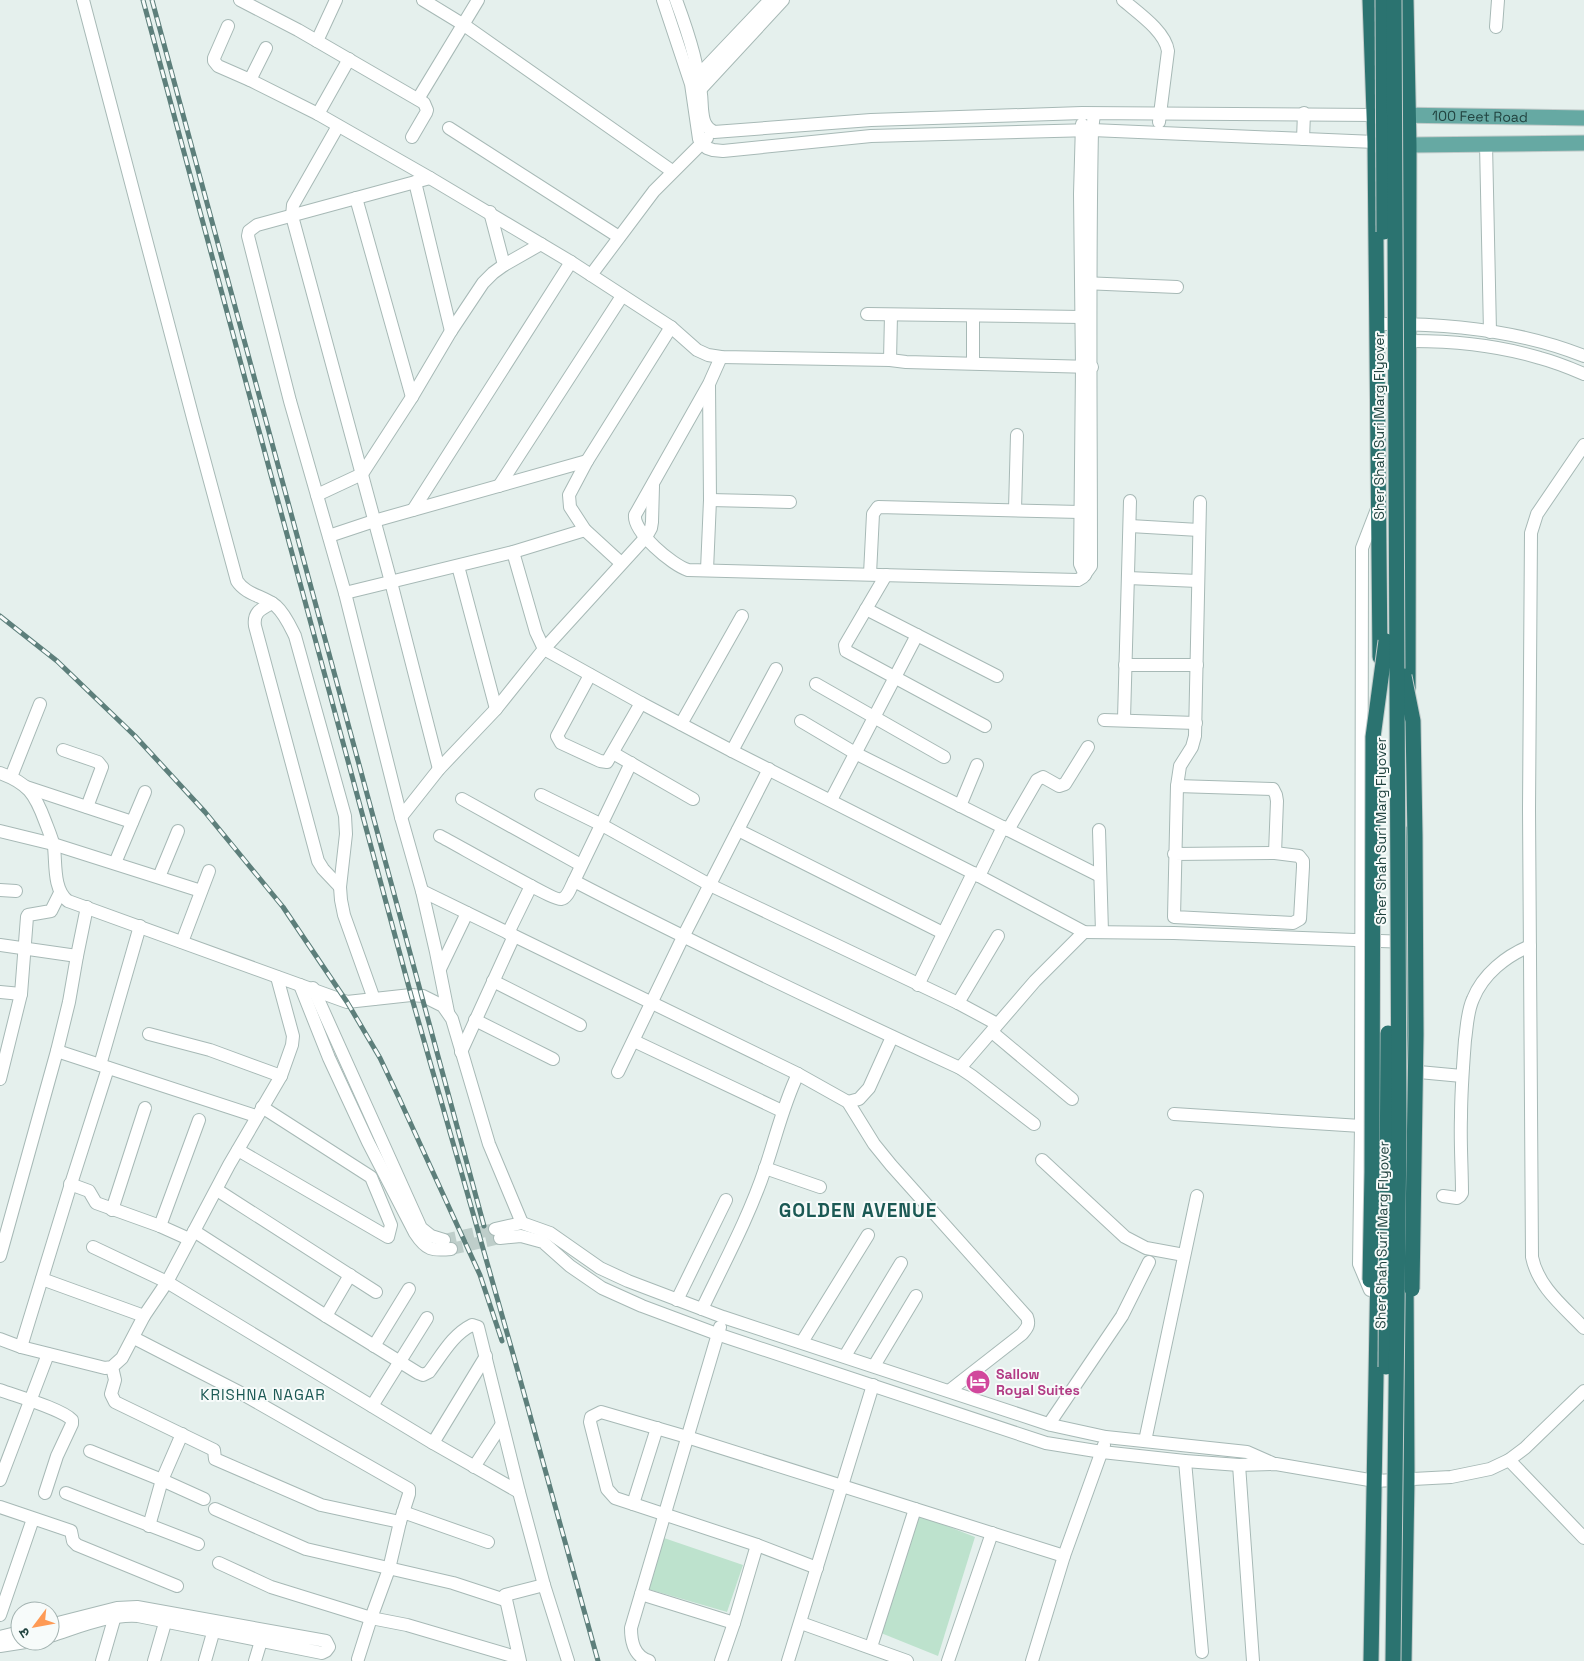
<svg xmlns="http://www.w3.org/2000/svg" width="1584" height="1661" viewBox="0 0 1584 1661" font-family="'Space Grotesk','Noto Sans Devanagari',sans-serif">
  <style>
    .green { fill: #bde2cd }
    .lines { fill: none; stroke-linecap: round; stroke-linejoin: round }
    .minor-tunnel { stroke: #bececa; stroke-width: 12; stroke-dasharray: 12 6; stroke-linecap: butt }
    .minor-casing { stroke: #a7b9b6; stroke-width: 14 }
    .major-casing { stroke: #c1cbca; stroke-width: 17 }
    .highway-casing { stroke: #c1cbca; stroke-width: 17 }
    .minor { stroke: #fff; stroke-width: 12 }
    .major { stroke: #66a9a3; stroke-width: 15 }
    .highway { stroke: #2b7370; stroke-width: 15 }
    .rail-casing { stroke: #5d7f7b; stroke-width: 5 }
    .rail { stroke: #f7fbfa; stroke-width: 3; stroke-dasharray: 9; stroke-linecap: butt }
    .highway-bridge-casing { stroke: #c1cbca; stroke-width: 17; stroke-linecap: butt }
    .highway-bridge { stroke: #2b7370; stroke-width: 15 }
    .labels { text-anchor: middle; stroke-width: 4; stroke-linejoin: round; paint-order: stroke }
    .street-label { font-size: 14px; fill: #224440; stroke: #f7fbfa }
    .hotel-label { font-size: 14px; font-weight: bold; fill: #b23c85; stroke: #f7fbfa; text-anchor: start }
    .neighbourhood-label { font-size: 15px; letter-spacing: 1px; fill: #1b5954; stroke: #f7fbfa }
    .district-label { font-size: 19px; font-weight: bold; letter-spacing: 1px; fill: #1b5954; stroke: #f7fbfa }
  </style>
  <rect width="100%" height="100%" fill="#e5f0ed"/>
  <!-- green -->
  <g class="green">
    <polygon points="919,1515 975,1537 938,1656 881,1633"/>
    <polygon points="664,1538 743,1565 727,1612 648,1589"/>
  </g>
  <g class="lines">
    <!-- minor-tunnel -->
    <g class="minor-tunnel">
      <polyline points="444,1240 495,1229"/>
      <polyline points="451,1249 500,1238"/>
    </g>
    <defs>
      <g id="minor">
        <path d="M83,0L194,422L237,581C246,595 264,596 276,606C285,614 290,626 295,636L345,816L346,834L340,887L341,900L344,915L374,999"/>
        <polyline points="240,0 298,30 424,103 427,110 426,113 412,137"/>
        <polyline points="423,0 464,25 672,171"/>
        <polyline points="663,0 691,84 699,139 707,148 713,150 723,151 871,136 1092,130 1375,142"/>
        <path d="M676,0C689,35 701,72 702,109C703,119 704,127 714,132L871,120L1082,113L1374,115"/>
        <path d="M1123,0C1138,13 1165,31 1168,51L1159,122"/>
        <polyline points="228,26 214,58 214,61 218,66 250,80 318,114 430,178 571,262 671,327 697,350 708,355 721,357 890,360 906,362 1092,367"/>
        <polyline points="1496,27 1498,0"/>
        <polyline points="317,41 336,0"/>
        <polyline points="250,80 266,48"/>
        <polyline points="694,80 770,0"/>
        <polyline points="698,92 783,0"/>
        <polyline points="418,99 478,0"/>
        <polyline points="318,114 349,59"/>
        <polyline points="1082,124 1080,194 1082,367 1080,564 1085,575"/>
        <polyline points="338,126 293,205 292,216 391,582 439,769"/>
        <polyline points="449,128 619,237"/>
        <polyline points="1303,139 1304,113"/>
        <polyline points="1486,144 1490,332"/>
        <polyline points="430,178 257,225 249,231 248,236 290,401 345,593 401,817 422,891 436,952 448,1012"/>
        <polyline points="415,182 451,331"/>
        <polyline points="356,198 412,397"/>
        <polyline points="490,212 504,265"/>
        <polyline points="591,275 654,191 707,138"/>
        <polyline points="1083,283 1177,287"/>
        <polyline points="867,314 1081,317"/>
        <path d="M1376,324C1446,323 1519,330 1584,356"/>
        <path d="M1376,342C1431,339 1487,342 1540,358C1555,362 1570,368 1584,374"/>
        <path d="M721,357L709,384L635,515C633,532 672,565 688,570L1078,580L1083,577L1091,566C1091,421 1089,275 1092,130L1094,114"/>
        <polyline points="890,360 891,315"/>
        <polyline points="973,363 973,316"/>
        <path d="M1584,445L1537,514L1531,533L1529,809L1532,1257C1538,1287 1564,1307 1584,1328"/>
        <polyline points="499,486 622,296"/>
        <polyline points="317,495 362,474 412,397 451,331 483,283 493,273 504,265 541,244"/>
        <polyline points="710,500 790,502"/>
        <polyline points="413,510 571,262"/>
        <polyline points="1015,510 1017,435"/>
        <polyline points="1130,526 1199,530"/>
        <polyline points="329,536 374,521 587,461"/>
        <polyline points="513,552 536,632 544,649 641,703 732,751 979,876 1084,932 1174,933 1407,942"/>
        <polyline points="621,563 585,530 570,507 569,495 587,461 671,327"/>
        <polyline points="458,566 496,709"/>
        <polyline points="707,570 710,500 709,385"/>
        <polyline points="870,574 873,514 878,507 1080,512"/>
        <polyline points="886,575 845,645 846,651 985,726"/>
        <polyline points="1128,578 1198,581"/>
        <polyline points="345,593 513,552 585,530"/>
        <path d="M272,603C261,609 253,612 255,626L318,861L323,869L340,887"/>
        <polyline points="866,609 997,676"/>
        <polyline points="1125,665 1197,665"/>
        <polyline points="590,675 557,736 561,743 600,761 607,762 641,703"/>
        <polyline points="816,684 944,757"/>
        <polyline points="1124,719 1130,501"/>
        <polyline points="1104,720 1196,723"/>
        <polyline points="801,721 855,753 1100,876"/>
        <polyline points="681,724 742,616"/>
        <polyline points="63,750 98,762 102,767 87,807"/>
        <polyline points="732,751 776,669"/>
        <polyline points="613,753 693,799"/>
        <path d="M0,773C28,783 35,794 45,821C48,829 52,838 54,847C56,863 53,890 68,901L347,1002L411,995L423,996L443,1006L452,1019L489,1144L522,1223"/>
        <polyline points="11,777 40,704"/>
        <polyline points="1177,786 1273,789 1276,795 1277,801 1275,853"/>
        <polyline points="26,787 132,822"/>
        <polyline points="541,795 602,825 710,885 958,1003 997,1024"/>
        <polyline points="462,799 581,865"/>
        <polyline points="831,800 917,635"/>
        <polyline points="960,806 977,765"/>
        <polyline points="401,817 439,769 496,709 544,649 646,537 651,528 652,522 653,486"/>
        <polyline points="738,830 943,933"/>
        <polyline points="1008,830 1037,780 1043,777 1059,786 1065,784 1088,747"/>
        <polyline points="1099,830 1102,932"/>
        <polyline points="0,831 53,844 201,891"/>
        <path d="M440,836C454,843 554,901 561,899C568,898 571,886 574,881L631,763"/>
        <polyline points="1174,854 1275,853 1299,856 1303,861 1303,867 1300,919 1293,923 1174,917 1177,786 1180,766 1192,747 1195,736 1200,502"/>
        <polyline points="115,863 145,792"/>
        <polyline points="979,876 1003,827"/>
        <polyline points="159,877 178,831"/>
        <path d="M574,881C701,947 830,1008 960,1068L972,1076L1034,1124"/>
        <polyline points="0,890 16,891"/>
        <path d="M422,891L798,1074L848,1102L874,1144L891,1165L1027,1317C1030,1325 1027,1328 1022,1334L949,1391"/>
        <polyline points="508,933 531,886"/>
        <polyline points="182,942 209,871"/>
        <polyline points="0,945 77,956"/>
        <polyline points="440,969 467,913"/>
        <polyline points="493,981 580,1025"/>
        <path d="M300,985L329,1058L368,1142L415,1233C426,1250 432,1251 451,1249"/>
        <polyline points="918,985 973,873"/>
        <polyline points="313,988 421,1228 431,1236 444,1240"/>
        <polyline points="0,992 21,994"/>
        <polyline points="958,1003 998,936"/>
        <polyline points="475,1020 553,1059"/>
        <polyline points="992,1032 1072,1099"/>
        <polyline points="149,1034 210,1050 281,1076"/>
        <polyline points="634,1041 782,1111"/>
        <polyline points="57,1051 256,1116"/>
        <polyline points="461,1052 514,936"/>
        <polyline points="100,1065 140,926"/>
        <polyline points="960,1068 1035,981 1084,932"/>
        <polyline points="1408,1071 1462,1076"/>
        <polyline points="618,1072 683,937 769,769"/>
        <polyline points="0,1079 21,994 27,917 28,915 51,911 60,893"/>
        <polyline points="848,1102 859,1099 869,1088 892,1037"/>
        <polyline points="1174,1114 1361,1126"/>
        <polyline points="238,1150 388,1237 391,1225 371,1177 262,1107"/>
        <polyline points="1042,1160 1125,1237 1146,1248 1184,1255"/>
        <polyline points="765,1168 820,1187"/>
        <polyline points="70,1184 89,1191 96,1203 160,1226 189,1239"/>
        <polyline points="217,1190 376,1292"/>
        <path d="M1443,1196L1457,1198L1460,1196L1462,1193C1462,1168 1460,1142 1461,1117C1461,1091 1463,1066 1465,1040C1467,1027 1467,1012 1473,999C1483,974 1506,956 1530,946"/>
        <polyline points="112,1210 145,1108"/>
        <polyline points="160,1226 199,1120"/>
        <polyline points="495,1229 522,1223 550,1233 600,1268 628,1281 723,1317 1051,1425 1106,1437 1247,1452 1272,1463"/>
        <path d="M194,1231L326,1316L418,1373L423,1375L429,1372C442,1355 452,1335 472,1325L478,1327L519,1492L544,1585L568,1661"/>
        <polyline points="500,1238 521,1236 543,1242 570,1266 602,1288 642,1306 717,1334 1046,1443 1102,1452 1185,1461 1239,1465 1276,1464 1375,1481 1451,1477 1490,1469 1509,1460 1525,1448 1584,1391"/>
        <polyline points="93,1247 167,1282 433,1443 519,1492"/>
        <polyline points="0,1256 57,1051 69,1002 77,956 87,907"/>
        <polyline points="42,1279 144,1316"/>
        <polyline points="1370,1290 1359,1264 1361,1126 1362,548 1377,509"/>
        <polyline points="677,1300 726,1200"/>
        <path d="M702,1309C724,1263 749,1217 765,1169C776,1137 783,1105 798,1074"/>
        <polyline points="326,1316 350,1275"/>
        <polyline points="134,1338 239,1392 409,1489 409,1494 400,1522 389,1569 371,1618 358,1659"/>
        <polyline points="0,1339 21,1347 105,1368 112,1367 122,1358 144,1316 167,1282 229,1165 281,1076 292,1045 293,1036 277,977"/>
        <polyline points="802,1342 868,1235"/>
        <polyline points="374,1346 409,1289"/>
        <polyline points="21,1347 70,1187 108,1068"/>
        <polyline points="845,1356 901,1263"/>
        <polyline points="874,1366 916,1296"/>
        <polyline points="112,1367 115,1380 111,1394 115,1402 214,1450 215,1459 321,1505 400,1522"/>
        <path d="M0,1390C16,1396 62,1409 72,1420V1424L57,1456L45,1493"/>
        <polyline points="372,1406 427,1318"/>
        <polyline points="1049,1424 1122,1316 1149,1262"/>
        <polyline points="1145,1441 1197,1196"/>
        <polyline points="433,1443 486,1356"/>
        <polyline points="90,1451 162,1480 204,1499"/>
        <polyline points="1509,1460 1584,1538"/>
        <polyline points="1185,1461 1202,1652"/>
        <polyline points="1239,1465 1253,1661"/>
        <polyline points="474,1467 502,1424"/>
        <polyline points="0,1480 48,1354"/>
        <polyline points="66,1493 198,1544"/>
        <polyline points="633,1504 657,1428"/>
        <polyline points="0,1507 71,1531 73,1541 77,1545 177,1586"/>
        <polyline points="215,1509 306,1549 453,1583 505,1600"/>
        <polyline points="403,1512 488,1542"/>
        <polyline points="149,1526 162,1480 182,1434"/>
        <polyline points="219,1563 271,1587 371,1618 407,1625 519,1658"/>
        <polyline points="817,1568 757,1545 615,1498 607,1489 605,1481 590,1422 591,1417 601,1412 687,1437 1064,1556"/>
        <polyline points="641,1594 734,1623"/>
        <polyline points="0,1615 33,1519"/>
        <polyline points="801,1623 907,1661"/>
        <path d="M50,1625L117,1608L137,1607L326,1641L329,1647L326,1651L322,1653L138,1616C108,1614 79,1627 50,1636"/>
        <polyline points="0,1637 20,1632"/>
        <polyline points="0,1646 32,1641"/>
        <polyline points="871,1647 915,1509"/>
        <polyline points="102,1661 115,1616"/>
        <polyline points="154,1661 165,1623"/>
        <polyline points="205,1661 213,1633"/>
        <polyline points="255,1661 261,1641"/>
        <polyline points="520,1661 505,1595 544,1585"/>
        <path d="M649,1661C634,1656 631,1642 631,1628L720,1327"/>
        <polyline points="721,1661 734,1623 757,1545"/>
        <polyline points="788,1661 873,1385"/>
        <polyline points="948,1661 992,1533"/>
        <polyline points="1032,1661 1064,1556 1104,1445"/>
      </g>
      <g id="major">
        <path id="s1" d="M1396,115L1584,118"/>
        <polyline points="1396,144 1409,145 1584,143"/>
      </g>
      <g id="highway">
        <polyline points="1370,0 1375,142 1380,657"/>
        <polyline points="1406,0 1409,145 1408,688"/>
        <polyline points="1379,1165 1380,1048"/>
        <polyline points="1406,1218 1408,834"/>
        <polyline points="1371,1661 1379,1208"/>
        <polyline points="1404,1661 1407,1479 1406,1274"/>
      </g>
    </defs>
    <!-- minor casing -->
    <use href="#minor" class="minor-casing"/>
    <!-- major casing -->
    <use href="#major" class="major-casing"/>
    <!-- highway casing -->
    <use href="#highway" class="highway-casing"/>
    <!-- minor -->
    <use href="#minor" class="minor"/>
    <!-- major -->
    <use href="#major" class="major"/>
    <!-- highway -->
    <use href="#highway" class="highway"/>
    <defs>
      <g id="rail">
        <polyline points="143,0 411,995 515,1361 598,1661"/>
        <polyline points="152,0 484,1226"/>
        <polyline points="0,616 57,661 135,736 205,812 283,907 347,1002 380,1058 399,1098 480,1275 502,1341"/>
      </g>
    </defs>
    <!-- rail casing -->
    <use href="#rail" class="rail-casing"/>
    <!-- rail -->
    <use href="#rail" class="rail"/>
    <defs>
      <g id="highway-bridge">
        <polyline points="1383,0 1384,232"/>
        <polyline points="1404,676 1413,721 1415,836 1416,1035 1412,1289"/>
        <polyline points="1370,1280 1372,1172 1373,737 1386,641"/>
        <polyline points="1386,1367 1388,1033"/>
        <polyline points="1393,1661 1399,1131 1394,0"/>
      </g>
    </defs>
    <!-- highway-bridge casing -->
    <use href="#highway-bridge" class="highway-bridge-casing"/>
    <!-- highway-bridge -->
    <use href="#highway-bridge" class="highway-bridge"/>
  </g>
  <!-- icons -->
  <defs>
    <symbol id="hotel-disc" viewBox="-11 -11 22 22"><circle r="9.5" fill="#d1479c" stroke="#f7fbfa"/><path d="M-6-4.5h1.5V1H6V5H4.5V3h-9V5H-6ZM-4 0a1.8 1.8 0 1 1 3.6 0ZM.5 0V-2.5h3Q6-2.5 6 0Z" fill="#fff"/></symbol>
  </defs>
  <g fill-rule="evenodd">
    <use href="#hotel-disc" x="964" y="1368" width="28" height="28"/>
  </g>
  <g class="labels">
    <!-- street labels -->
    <g class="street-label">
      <text dy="5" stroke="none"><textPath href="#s1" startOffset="84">100 Feet Road</textPath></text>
      <text transform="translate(1379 426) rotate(-90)" y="5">Sher Shah Suri Marg Flyover</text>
      <text transform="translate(1381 831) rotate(-90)" y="5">Sher Shah Suri Marg Flyover</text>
      <text transform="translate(1382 1235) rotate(-89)" y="5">Sher Shah Suri Marg Flyover</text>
    </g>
    <!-- hotel labels -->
    <g class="hotel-label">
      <text x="996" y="1379">Sallow<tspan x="996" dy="16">Royal Suites</tspan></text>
    </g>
    <!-- neighbourhood labels -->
    <g class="neighbourhood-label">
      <text x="263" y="1400">KRISHNA NAGAR</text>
    </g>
    <!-- district labels -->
    <g class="district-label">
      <text x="858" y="1217">GOLDEN AVENUE</text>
    </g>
  </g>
  <!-- north arrow -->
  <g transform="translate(35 1626) rotate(238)"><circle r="24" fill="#f7fbfa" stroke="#a2b2b0"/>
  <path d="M0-4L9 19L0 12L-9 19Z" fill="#fe9a55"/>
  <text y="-8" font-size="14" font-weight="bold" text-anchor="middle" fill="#224440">उ</text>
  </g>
</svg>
